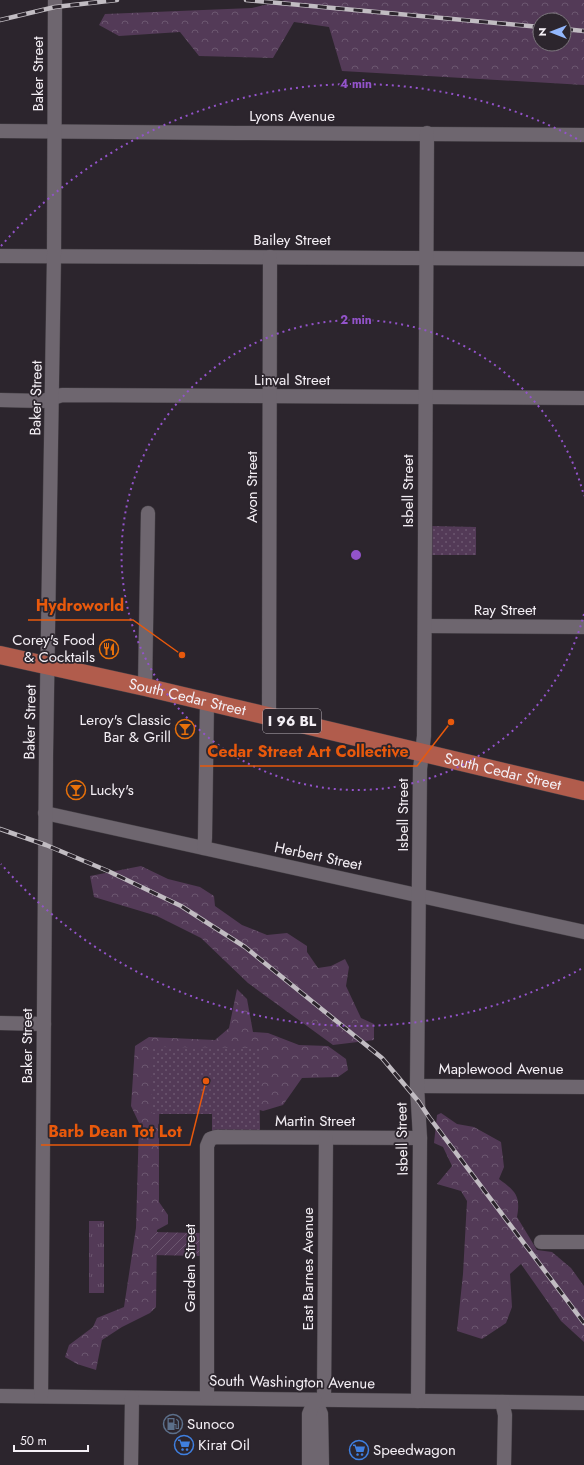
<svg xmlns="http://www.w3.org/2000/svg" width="584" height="1465" viewBox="0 0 584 1465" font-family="Jost,sans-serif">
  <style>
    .grass { fill: url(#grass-tufts) }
    .forest { fill: url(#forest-crowns); fill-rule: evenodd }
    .park { fill: url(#park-dots) }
    .garden { fill: url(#garden-furrows) }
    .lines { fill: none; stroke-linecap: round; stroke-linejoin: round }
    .minor-casing { stroke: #454046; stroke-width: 15 }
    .major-casing { stroke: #454046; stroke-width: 19 }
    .minor { stroke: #6e666f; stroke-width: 14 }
    .major { stroke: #b15c4c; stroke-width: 18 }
    .rail-casing { stroke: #c1bcc2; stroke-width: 4.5 }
    .rail { stroke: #2c252d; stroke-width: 3; stroke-dasharray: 9; stroke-linecap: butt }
    .ring { fill: none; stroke: #9353ca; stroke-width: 2; stroke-dasharray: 2 4 }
    .labels { text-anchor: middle; stroke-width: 3.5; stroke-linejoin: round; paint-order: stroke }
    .shield { fill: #2c252d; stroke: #b8b2b9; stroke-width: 1 }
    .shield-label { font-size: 14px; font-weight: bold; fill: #f4eff5 }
    .street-label { font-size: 15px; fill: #f4eff5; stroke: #2c252d }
    .poi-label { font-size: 15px; fill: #f4eff5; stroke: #2c252d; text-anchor: start }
    .centre { fill: #9353ca; stroke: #2c252d; stroke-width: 2 }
    .ring-label { font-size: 12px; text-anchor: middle; font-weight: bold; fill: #9353ca; stroke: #2c252d; stroke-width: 3.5; stroke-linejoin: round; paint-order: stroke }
    .leader { fill: none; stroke: #e8590c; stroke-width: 1.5 }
    .callout-dot { fill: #e8590c; stroke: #2c252d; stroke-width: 1.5 }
    .callout-label { font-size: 16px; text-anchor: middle; font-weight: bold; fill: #e8590c; stroke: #2c252d; stroke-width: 3.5; stroke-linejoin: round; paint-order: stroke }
  </style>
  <defs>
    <pattern id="grass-tufts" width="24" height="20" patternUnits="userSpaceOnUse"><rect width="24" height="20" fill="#533a57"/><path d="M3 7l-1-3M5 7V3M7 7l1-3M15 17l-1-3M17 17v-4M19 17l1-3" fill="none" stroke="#6c5770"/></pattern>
    <pattern id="forest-crowns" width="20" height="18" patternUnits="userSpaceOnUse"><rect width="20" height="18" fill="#533a57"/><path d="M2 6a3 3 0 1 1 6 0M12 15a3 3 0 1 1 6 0" fill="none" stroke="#6c5770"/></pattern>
    <pattern id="park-dots" width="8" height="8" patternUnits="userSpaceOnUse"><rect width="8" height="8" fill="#533a57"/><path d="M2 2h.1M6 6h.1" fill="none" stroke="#6c5770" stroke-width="1.8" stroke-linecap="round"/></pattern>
    <pattern id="garden-furrows" width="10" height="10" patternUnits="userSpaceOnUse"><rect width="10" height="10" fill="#533a57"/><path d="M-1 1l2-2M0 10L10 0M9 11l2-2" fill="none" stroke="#6c5770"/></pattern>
  </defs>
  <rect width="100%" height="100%" fill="#2c252d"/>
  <!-- grass -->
  <rect class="grass" x="89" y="1221" width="15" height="72"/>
  <!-- forest -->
  <g class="forest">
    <path d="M285,0H584V85L342,71L329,27L294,22L273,58L199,56L180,32L119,36L99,25L105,14L252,8ZM540,20H564V44H540Z"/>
    <polygon points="141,866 168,879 200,887 214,896 215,906 242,925 267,935 287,933 307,946 307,952 318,968 331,966 345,959 349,967 346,986 361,1018 374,1024 374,1040 333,1045 248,983 201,938 157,916 94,897 90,876"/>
    <polygon points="237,989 247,999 253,1032 268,1033 299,1045 328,1046 346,1059 348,1070 338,1077 302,1078 283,1105 263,1111 253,1108 161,1057 159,1120 159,1202 168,1215 168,1224 157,1230 156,1307 150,1313 122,1327 102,1340 96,1370 77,1364 65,1357 69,1345 93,1327 97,1318 124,1307 136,1228 139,1123 131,1106 135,1046 149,1037 215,1040 229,1028"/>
    <path d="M441,1113L457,1124L474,1127L501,1142L504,1167L499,1179C515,1191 521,1195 517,1217L537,1250L552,1252L571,1268L584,1286V1342L561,1321L521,1264L510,1274L512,1307L506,1323L482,1339L457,1331L463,1274L467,1201L461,1191L437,1184L452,1166L443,1147L434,1143L437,1115Z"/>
  </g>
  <!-- park -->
  <g class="park">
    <polygon points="431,526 476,527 476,555 431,555"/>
    <polygon points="151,1047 259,1048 260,1132 212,1132 212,1114 152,1114"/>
  </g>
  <!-- garden -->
  <polygon class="garden" points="151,1232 202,1233 202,1256 150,1255"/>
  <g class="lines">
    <defs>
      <g id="minor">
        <polyline points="0,131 236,133 584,135"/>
        <polyline points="0,256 584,259"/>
        <polyline points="0,400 43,401 62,395 584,398"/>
        <polyline points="425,626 584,627"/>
        <polyline points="145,687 148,513"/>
        <polyline points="269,716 270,257"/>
        <polyline points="45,813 584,932"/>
        <polyline points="204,848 205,838 207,701"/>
        <polyline points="0,1023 44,1024"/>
        <polyline points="417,1086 584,1087"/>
        <polyline points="541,1242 584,1242"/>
        <polyline points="0,1396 584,1403"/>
        <polyline points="41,1396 46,755 54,256 55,0"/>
        <polyline points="207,1398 207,1146 210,1139 216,1137 420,1138"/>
        <polyline points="315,1400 321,1414 322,1465"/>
        <polyline points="324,1400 326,1138"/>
        <polyline points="418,1401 420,1138 417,1086 420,769 424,736 427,133"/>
        <polyline points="502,1402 505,1415 504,1465"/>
        <polyline points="131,1465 132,1398"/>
        <polyline points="309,1465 309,1414 315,1400"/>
      </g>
      <g id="major">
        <path id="s1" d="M0,655L145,687L584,791"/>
      </g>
    </defs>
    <!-- minor casing -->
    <use href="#minor" class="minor-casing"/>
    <!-- major casing -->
    <use href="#major" class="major-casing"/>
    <!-- minor -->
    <use href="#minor" class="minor"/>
    <!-- major -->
    <use href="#major" class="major"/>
    <defs>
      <g id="rail">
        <polyline points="246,0 540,27"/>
        <polyline points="0,20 55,7 117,0"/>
        <polyline points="564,29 584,31"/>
        <polyline points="0,829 46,845 108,871 181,906 245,947 382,1058 419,1102 429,1117 584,1323"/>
      </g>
    </defs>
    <!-- rail casing -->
    <use href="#rail" class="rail-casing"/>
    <!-- rail -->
    <use href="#rail" class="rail"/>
  </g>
  <!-- distance rings -->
  <g class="ring">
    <path d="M584 614A235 235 0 1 1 584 496"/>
    <path d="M581 969A471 471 0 0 1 1 864M1 246A471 471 0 0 1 581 141"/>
  </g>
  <!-- icons -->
  <defs>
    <symbol id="restaurant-ring" viewBox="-11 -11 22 22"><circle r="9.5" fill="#2c252d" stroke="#e8710a" stroke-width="1.5"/><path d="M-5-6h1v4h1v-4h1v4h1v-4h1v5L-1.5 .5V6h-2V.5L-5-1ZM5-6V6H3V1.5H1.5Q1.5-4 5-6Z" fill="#e8710a"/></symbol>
    <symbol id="bar-ring" viewBox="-11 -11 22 22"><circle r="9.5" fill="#2c252d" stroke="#e8710a" stroke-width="1.5"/><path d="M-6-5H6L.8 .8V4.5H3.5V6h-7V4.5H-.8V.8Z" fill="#e8710a"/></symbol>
    <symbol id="fuel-ring" viewBox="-11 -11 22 22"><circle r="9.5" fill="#2c252d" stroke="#5c6f8a" stroke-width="1.5"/><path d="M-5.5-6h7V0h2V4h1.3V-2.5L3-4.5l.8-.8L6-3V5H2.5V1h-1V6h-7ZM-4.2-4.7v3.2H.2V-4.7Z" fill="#5c6f8a"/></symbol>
    <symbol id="supermarket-ring" viewBox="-11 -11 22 22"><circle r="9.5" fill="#2c252d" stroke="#3f7fe0" stroke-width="1.5"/><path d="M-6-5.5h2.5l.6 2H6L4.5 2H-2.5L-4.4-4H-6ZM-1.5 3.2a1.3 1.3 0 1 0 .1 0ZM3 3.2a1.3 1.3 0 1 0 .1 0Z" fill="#3f7fe0"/></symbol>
  </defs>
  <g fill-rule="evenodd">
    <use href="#restaurant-ring" x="98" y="638" width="22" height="22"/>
    <use href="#bar-ring" x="174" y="718" width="22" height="22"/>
    <use href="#bar-ring" x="65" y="779" width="22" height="22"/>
    <use href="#fuel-ring" x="162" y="1413" width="22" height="22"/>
    <use href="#supermarket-ring" x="173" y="1434" width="22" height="22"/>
    <use href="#supermarket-ring" x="348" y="1439" width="22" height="22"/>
  </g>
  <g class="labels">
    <!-- shield labels -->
    <rect class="shield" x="263" y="709" width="58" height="24" rx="3"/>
    <g class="shield-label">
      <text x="292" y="726">I 96 BL</text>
    </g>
    <!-- street labels -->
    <g class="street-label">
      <text transform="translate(38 74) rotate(-90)" y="5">Baker Street</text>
      <text x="292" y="121">Lyons Avenue</text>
      <text x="292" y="245">Bailey Street</text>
      <text x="292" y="385">Linval Street</text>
      <text transform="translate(36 398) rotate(-89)" y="5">Baker Street</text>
      <text transform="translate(252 487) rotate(-90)" y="5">Avon Street</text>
      <text transform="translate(408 491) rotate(-90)" y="5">Isbell Street</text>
      <text x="505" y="615">Ray Street</text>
      <text dy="5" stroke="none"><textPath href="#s1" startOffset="192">South Cedar Street</textPath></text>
      <text transform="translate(30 722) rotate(-89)" y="5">Baker Street</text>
      <text dy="5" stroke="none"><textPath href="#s1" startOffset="516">South Cedar Street</textPath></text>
      <text transform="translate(403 815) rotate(-90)" y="5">Isbell Street</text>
      <text transform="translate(318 856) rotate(12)" y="5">Herbert Street</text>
      <text transform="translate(27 1046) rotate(-90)" y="5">Baker Street</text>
      <text x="501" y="1074">Maplewood Avenue</text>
      <text x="315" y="1126">Martin Street</text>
      <text transform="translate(402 1139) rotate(-91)" y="5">Isbell Street</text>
      <text transform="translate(190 1268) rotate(-90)" y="5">Garden Street</text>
      <text transform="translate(308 1269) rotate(-90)" y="5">East Barnes Avenue</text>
      <text transform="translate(292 1382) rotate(1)" y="5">South Washington Avenue</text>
    </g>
    <!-- poi labels -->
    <g class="poi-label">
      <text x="95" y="645" text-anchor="end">Corey's Food<tspan x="95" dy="17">&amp; Cocktails</tspan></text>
      <text x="171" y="725" text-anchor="end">Leroy's Classic<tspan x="171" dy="17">Bar &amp; Grill</tspan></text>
      <text x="90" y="795">Lucky's</text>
      <text x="187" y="1429">Sunoco</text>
      <text x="198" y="1450">Kirat Oil</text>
      <text x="373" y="1455">Speedwagon</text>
    </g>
  </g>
  <circle cx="356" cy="555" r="6" class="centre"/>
  <g class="ring-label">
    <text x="356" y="88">4 min</text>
    <text x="356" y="324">2 min</text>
  </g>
  <!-- callouts -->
  <path class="leader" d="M182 655L133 620H28M451 722L417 766H200M206 1081L190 1145H41"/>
  <g class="callout-dot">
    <circle cx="182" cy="655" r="4"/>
    <circle cx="451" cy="722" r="4"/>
    <circle cx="206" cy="1081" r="4"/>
  </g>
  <g class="callout-label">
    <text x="80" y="611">Hydroworld</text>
    <text x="308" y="757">Cedar Street Art Collective</text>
    <text x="115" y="1137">Barb Dean Tot Lot</text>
  </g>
  <!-- north arrow -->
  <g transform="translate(552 32) rotate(270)"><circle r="19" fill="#2c252d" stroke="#7c767d"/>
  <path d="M0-3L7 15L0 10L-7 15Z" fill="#93b7fd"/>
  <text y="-6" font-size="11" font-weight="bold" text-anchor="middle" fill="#f4eff5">N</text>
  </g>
  <!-- scale -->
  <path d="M14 1445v6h74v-6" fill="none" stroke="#f4eff5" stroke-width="2"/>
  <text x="20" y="1445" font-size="12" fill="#f4eff5" stroke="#2c252d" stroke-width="3" paint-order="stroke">50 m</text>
</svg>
